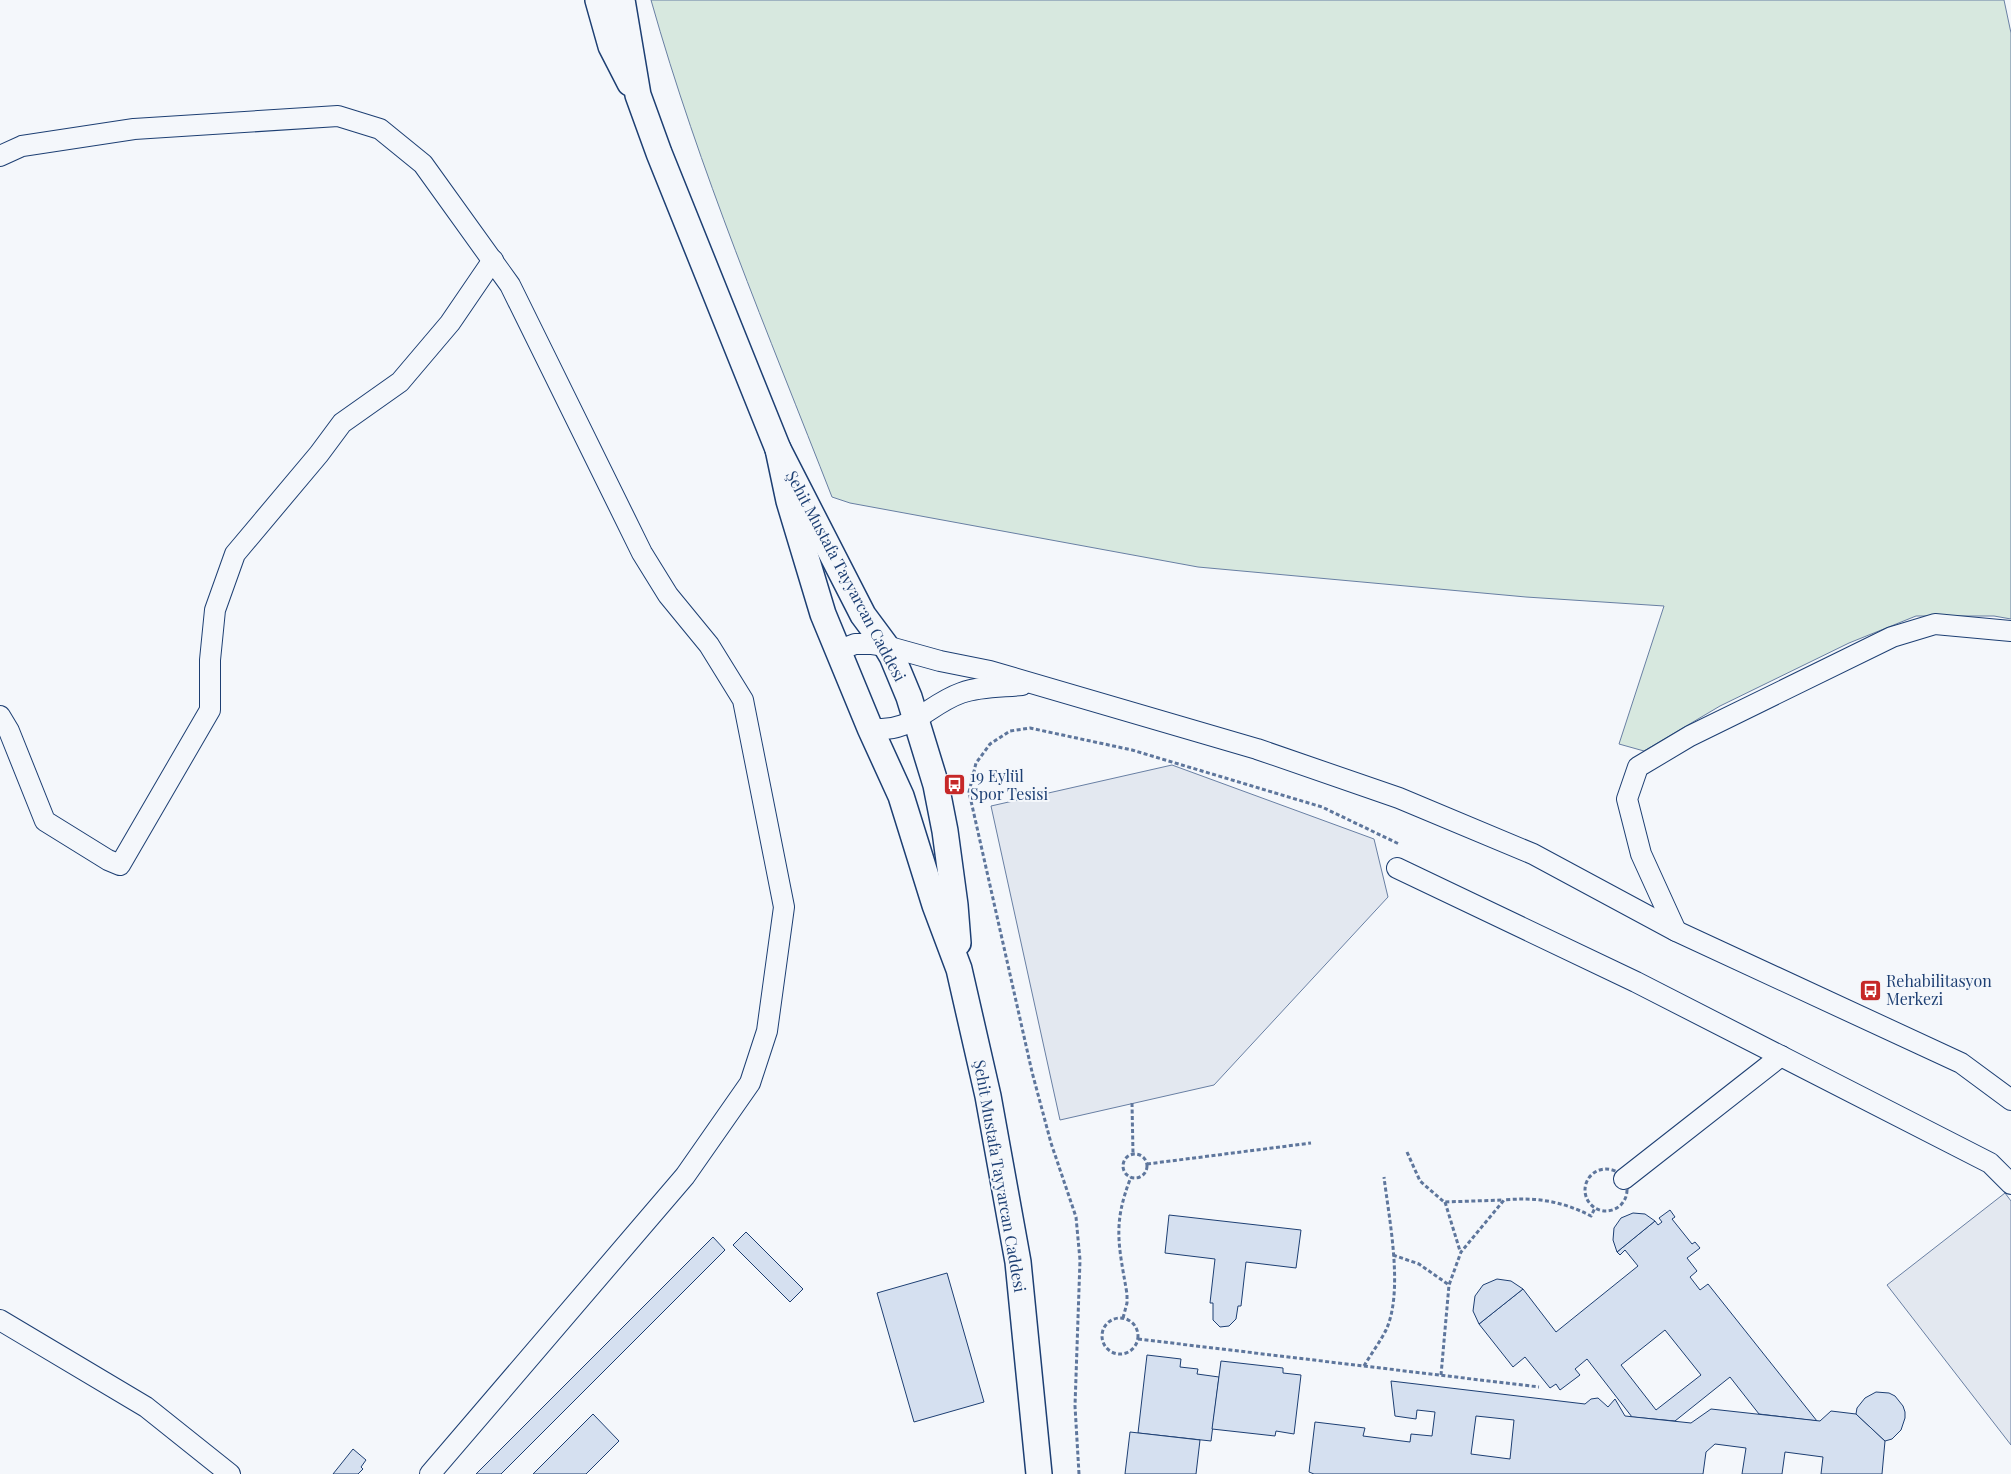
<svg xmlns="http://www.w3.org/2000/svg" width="2011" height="1474" viewBox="0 0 2011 1474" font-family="'Playfair Display',serif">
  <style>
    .green { fill: #d7e8df; stroke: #687fa3 }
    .parking { fill: #e3e8f0; stroke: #687fa3 }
    .building { fill: #d5e0f0; stroke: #1d3f73; fill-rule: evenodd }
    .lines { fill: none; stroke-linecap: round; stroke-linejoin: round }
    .minor-casing { stroke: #1d3f73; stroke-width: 22 }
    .major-casing { stroke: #1d3f73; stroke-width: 28 }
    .path { stroke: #5e769c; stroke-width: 3; stroke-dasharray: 4 2.5; stroke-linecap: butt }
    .minor { stroke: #f4f7fb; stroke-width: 20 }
    .major { stroke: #f4f7fb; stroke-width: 25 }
    .labels { text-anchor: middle; stroke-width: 4; stroke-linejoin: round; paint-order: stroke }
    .street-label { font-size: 16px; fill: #1d3f73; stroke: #f4f7fb }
    .poi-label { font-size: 16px; fill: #1d3f73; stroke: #f4f7fb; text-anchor: start }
  </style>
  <rect width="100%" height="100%" fill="#f4f7fb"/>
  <!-- green -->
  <path class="green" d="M651,0H2004L2011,33V619L1994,616H1916L1849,643L1720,706L1644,751L1619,744L1664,606L1526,597L1198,567L850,503L832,497C768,333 699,170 651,0Z"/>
  <!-- parking -->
  <g class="parking">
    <polygon points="1172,765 1374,839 1388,897 1214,1085 1060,1120 991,806"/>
    <polygon points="2005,1193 2011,1201 2011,1445 1887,1285"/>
  </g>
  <!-- building -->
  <g class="building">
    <path d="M1670,1210L1675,1217L1672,1219L1692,1244L1695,1242L1700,1248L1687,1258L1697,1271L1690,1277L1700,1290L1708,1284L1817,1421L1759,1414L1730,1377L1675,1421L1632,1417L1587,1359L1575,1369L1580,1375L1560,1390L1556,1384L1550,1388L1525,1357L1513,1367L1479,1324L1523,1289L1556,1332L1638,1266L1625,1250L1620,1255L1617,1252L1655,1221L1658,1225L1662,1222L1659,1218ZM1665,1330L1701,1375L1656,1410L1621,1365Z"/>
    <polygon points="1633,1213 1645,1214 1655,1221 1617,1252 1613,1240 1614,1228 1621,1218"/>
    <polygon points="1169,1215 1301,1230 1296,1268 1246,1262 1241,1306 1238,1306 1236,1319 1229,1326 1220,1327 1213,1320 1213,1303 1210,1303 1215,1259 1165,1253"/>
    <polygon points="746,1232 803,1289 790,1302 733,1245"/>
    <polygon points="713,1237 725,1250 501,1474 476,1474"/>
    <polygon points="947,1273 984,1402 914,1422 877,1293"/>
    <polygon points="1497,1279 1511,1281 1523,1289 1479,1324 1473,1311 1475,1296 1483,1285"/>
    <polygon points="1147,1355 1181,1359 1180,1367 1198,1369 1197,1374 1219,1377 1211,1441 1138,1433"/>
    <polygon points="1221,1361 1283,1368 1283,1373 1301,1375 1294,1434 1276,1431 1275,1436 1212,1429"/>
    <path d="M1391,1381L1585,1404L1591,1399L1598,1398L1608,1407L1615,1399L1625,1416L1691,1423L1711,1409L1820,1421L1831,1411L1856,1414L1885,1441L1882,1474H1821L1823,1457L1785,1452L1782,1474H1742L1746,1448L1715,1444L1706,1452L1703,1474H1314L1309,1472L1315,1422L1365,1428L1363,1436L1410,1442L1411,1434L1432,1436L1435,1412L1417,1410L1416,1419L1395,1416ZM1476,1416L1514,1420L1510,1459L1471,1454Z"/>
    <polygon points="1876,1392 1889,1393 1895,1396 1903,1406 1905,1412 1905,1418 1901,1430 1892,1439 1885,1441 1856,1414 1857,1408 1865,1398"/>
    <polygon points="593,1414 619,1441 586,1474 533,1474"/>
    <polygon points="1130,1432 1200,1440 1196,1474 1125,1474"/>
    <polygon points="353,1449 366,1460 361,1467 363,1469 358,1474 333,1474"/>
  </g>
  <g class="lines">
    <defs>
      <g id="minor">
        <polyline points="0,156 22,146 134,129 338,116 380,129 423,164 510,285 642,553 668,595 709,645 743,700 784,907 767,1031 750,1083 685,1176 430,1474"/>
        <polyline points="837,651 855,644 872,644 886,646 940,661 990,671 1257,749 1399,798 1533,854 1676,931 1961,1063 2011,1100"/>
        <polyline points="0,716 9,731 45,821 108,860 120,865 210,710 210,660 215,610 235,554 319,454 342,423 400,382 450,323 493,260"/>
        <path d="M870,728C910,735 927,705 961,693C980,686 1002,687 1022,685"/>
        <polyline points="1397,868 1636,982 1990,1163 2011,1184"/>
        <polyline points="1676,931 1641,854 1627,799 1638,767 1690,736 1892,637 1935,624 2011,631"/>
        <polyline points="1624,1179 1781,1056"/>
        <polyline points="0,1320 146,1407 230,1474"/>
      </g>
      <g id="major">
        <polyline points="598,0 611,46 630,83"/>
        <polyline points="622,0 638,95 659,153 778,449 863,615 886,646 892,656 909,697 936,785 945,831 955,905 958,943"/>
        <polyline points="778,449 789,501 823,614 870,728 901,796 935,905 959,969 988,1096 1018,1262 1039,1474"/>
      </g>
    </defs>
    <!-- minor casing -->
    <use href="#minor" class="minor-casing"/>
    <!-- major casing -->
    <use href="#major" class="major-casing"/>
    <!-- path -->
    <g class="path">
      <polyline points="1132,1103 1133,1154"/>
      <polyline points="1407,1152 1420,1181 1444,1202 1503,1200"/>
      <circle cx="1135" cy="1166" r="12"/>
      <polyline points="1147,1164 1311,1143"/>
      <circle cx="1606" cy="1190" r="21"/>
      <polyline points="1445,1202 1460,1251"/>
      <polyline points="1393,1255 1419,1264 1449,1285"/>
      <circle cx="1120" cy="1336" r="18"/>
      <path d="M1123,1318L1127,1303V1294C1119,1246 1112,1225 1131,1177"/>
      <polyline points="1138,1339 1539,1387"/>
      <path d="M1364,1366C1371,1354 1380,1342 1386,1330C1404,1291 1389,1219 1384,1177"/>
      <path d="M1441,1375L1449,1285L1461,1252L1504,1200C1536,1197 1562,1201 1591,1216L1595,1208"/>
      <polyline points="1079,1474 1075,1406 1080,1260 1076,1217 1051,1143 1032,1072 969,792 976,763 990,744 1010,731 1030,728 1132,750 1322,807 1399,844"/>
    </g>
    <!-- minor -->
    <use href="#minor" class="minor"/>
    <!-- major -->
    <use href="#major" class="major"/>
  </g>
  <!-- icons -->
  <defs>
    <symbol id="bus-square" viewBox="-11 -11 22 22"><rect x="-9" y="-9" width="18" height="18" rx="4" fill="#c62828" stroke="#f4f7fb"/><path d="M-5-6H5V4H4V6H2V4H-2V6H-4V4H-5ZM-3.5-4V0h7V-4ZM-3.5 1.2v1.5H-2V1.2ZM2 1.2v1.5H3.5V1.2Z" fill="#fff"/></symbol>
  </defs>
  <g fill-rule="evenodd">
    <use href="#bus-square" x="942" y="772" width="25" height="25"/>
    <use href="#bus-square" x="1858" y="978" width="25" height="25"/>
  </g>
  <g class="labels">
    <!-- street labels -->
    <g class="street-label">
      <text transform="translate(846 576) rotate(62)" y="6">Şehit Mustafa Tayyarcan Caddesi</text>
      <text transform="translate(1000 1176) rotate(80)" y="6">Şehit Mustafa Tayyarcan Caddesi</text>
    </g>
    <!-- poi labels -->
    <g class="poi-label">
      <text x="970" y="782">19 Eylül<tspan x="970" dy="18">Spor Tesisi</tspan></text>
      <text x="1886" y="987">Rehabilitasyon<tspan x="1886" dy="18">Merkezi</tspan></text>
    </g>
  </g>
</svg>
